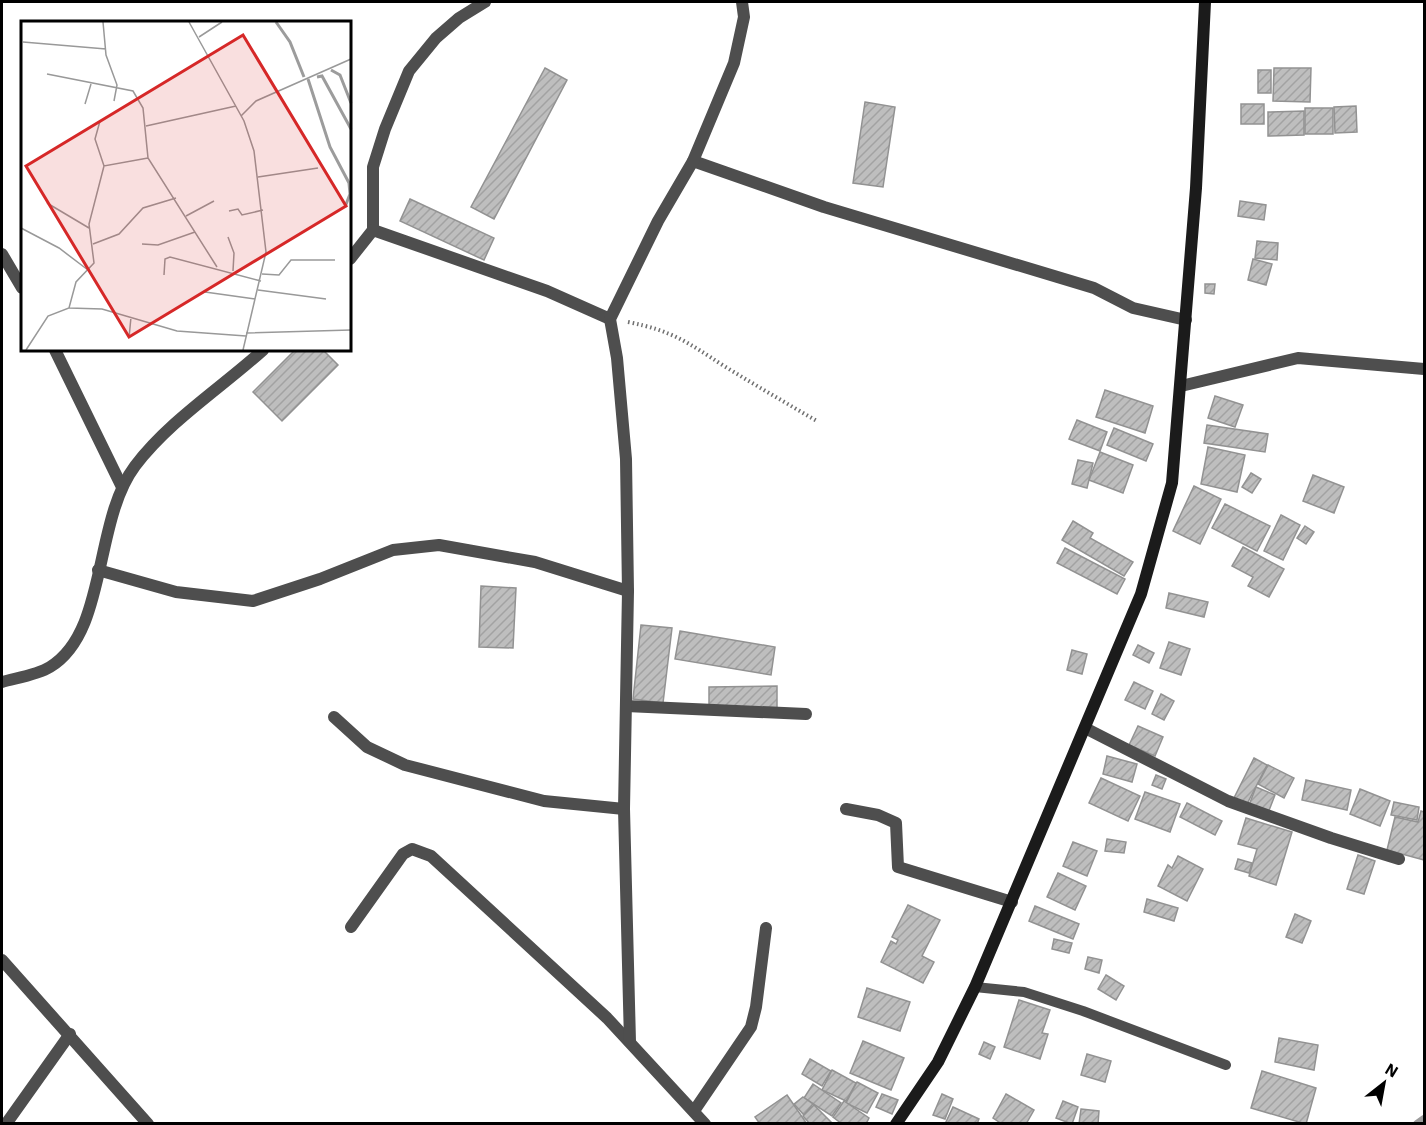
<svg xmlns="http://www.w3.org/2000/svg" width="1426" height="1125" viewBox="0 0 1426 1125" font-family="'IBM Plex Sans',sans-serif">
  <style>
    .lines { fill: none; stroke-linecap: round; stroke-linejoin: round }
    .stream { stroke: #9c9c9c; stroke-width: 8 }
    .building { fill: url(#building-hatch); stroke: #929292; stroke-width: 1.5 }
    .path { stroke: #707070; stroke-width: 4; stroke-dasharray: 1.5 3; stroke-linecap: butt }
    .lane { stroke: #4e4e4e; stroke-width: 10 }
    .street { stroke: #4e4e4e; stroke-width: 12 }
    .secondary { stroke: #1b1b1b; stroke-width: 12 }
    .inset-river { fill: none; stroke: #9c9c9c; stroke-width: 3 }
    .inset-road { fill: none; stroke: #999; stroke-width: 1.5 }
    .view { fill: #d62828; fill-opacity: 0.15; stroke: #d62828; stroke-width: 3 }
    .inset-edge { fill: none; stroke: #000; stroke-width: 3 }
  </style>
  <defs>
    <pattern id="building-hatch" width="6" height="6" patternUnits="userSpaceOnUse" patternTransform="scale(1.5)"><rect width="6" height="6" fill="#bebebe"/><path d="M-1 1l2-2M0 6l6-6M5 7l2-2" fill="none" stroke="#a2a2a2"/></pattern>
  </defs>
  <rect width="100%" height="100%" fill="#fff"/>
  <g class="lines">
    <!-- stream -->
    <polyline class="stream" points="1417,1124 1424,1119"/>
  </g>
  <!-- building -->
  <g class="building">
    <polygon points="545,68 567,80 494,219 471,207"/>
    <polygon points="1274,68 1311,68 1310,102 1273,101"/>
    <rect x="1258" y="70" width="13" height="23"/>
    <polygon points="865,102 895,107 883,187 853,183"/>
    <rect x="1241" y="104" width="23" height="20"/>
    <polygon points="1356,106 1357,132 1335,133 1334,107"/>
    <rect x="1305" y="108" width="28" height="26"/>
    <polygon points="1304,111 1304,135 1268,136 1268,112"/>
    <polygon points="410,199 494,238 484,260 400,221"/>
    <polygon points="1240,201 1266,205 1264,220 1238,216"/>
    <polygon points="1257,241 1278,243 1277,260 1255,258"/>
    <polygon points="1253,259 1272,264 1266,285 1248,280"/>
    <polygon points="1205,284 1215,284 1214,294 1205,293"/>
    <polygon points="295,350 323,350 338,365 282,421 253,392"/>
    <polygon points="1105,390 1153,406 1145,433 1096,417"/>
    <polygon points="1215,396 1243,405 1235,427 1208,418"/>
    <polygon points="1077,420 1107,432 1100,451 1069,439"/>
    <polygon points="1207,425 1268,434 1265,452 1204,443"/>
    <polygon points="1114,428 1153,444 1146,461 1107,445"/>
    <polygon points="1208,447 1245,455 1237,492 1201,484"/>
    <polygon points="1100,452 1133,465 1123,493 1089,480"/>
    <polygon points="1078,460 1093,463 1087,488 1072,484"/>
    <polygon points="1251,473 1261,479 1252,493 1242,487"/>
    <polygon points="1313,475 1344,487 1334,513 1303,501"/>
    <polygon points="1194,486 1221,499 1200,544 1173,531"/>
    <polygon points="1225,504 1270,526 1257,551 1212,528"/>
    <polygon points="1281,515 1300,525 1283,560 1264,551"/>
    <polygon points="1073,521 1093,533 1090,538 1133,562 1124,576 1062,540"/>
    <polygon points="1305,526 1314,532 1306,544 1297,538"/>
    <polygon points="1243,547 1284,569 1269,597 1248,586 1253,577 1232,566"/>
    <polygon points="1065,548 1125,579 1117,594 1057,563"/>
    <polygon points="481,586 516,588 513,648 479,647"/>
    <polygon points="1169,593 1208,602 1204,617 1166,608"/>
    <polygon points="641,625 672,628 663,703 633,699"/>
    <polygon points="680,631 775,647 771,675 675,659"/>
    <polygon points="1169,642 1190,649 1181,675 1160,668"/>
    <polygon points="1138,645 1154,653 1149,663 1133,655"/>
    <polygon points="1072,650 1087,654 1082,674 1067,670"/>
    <polygon points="1134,682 1153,691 1145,709 1125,700"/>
    <polygon points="777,686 777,709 709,709 709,687"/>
    <polygon points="1161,694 1174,701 1164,720 1152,714"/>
    <polygon points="1138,726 1163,737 1155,756 1129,745"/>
    <polygon points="1107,756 1137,764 1132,782 1103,774"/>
    <polygon points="1254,758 1267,765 1247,804 1234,798"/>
    <polygon points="1268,765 1294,778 1284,798 1258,784"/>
    <polygon points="1156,775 1166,779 1162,789 1152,785"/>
    <polygon points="1101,778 1140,796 1128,821 1089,803"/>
    <polygon points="1306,780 1351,790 1347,810 1302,800"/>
    <polygon points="1256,787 1275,795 1268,813 1249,805"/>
    <polygon points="1360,789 1390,801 1380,826 1350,814"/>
    <polygon points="1145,792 1180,804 1170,832 1135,819"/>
    <polygon points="1394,802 1419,807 1417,820 1391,815"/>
    <polygon points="1187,803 1222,821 1215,835 1180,817"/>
    <polygon points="1421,811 1424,812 1424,860 1387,850 1395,817 1418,822"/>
    <polygon points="1246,818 1292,832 1276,885 1249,876 1257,849 1238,844"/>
    <polygon points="1107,839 1126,842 1124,853 1105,851"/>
    <polygon points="1073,842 1097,851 1087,876 1063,866"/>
    <polygon points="1358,855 1375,861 1364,894 1347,889"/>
    <polygon points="1178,856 1203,869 1187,901 1158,886 1168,865 1172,868"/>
    <polygon points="1238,859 1252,863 1249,873 1235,869"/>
    <polygon points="1058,873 1086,886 1075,910 1047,897"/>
    <polygon points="1147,899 1178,908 1174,921 1144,912"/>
    <polygon points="908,905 940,920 922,956 934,962 923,983 881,962 891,941 896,944 898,940 892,937"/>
    <polygon points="1035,906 1079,924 1073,939 1029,921"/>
    <polygon points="1295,914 1311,921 1302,943 1286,937"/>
    <polygon points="1054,939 1072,943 1069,953 1052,949"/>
    <polygon points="1088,957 1102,960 1099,973 1085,969"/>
    <polygon points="1106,975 1124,986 1116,1000 1098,989"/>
    <polygon points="867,988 910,1002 900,1031 858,1017"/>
    <polygon points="1019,1000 1050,1010 1042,1033 1048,1034 1040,1059 1004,1047"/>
    <polygon points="1279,1038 1318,1045 1314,1070 1275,1062"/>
    <polygon points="863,1041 904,1058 891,1090 850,1073"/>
    <polygon points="984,1042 995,1047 990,1059 979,1054"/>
    <polygon points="1087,1054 1111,1061 1105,1082 1081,1075"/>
    <polygon points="810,1059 831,1071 822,1086 802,1074"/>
    <polygon points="832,1070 856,1083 846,1101 822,1090"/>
    <polygon points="1262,1071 1316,1088 1306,1124 1251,1108"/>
    <polygon points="857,1082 878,1093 867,1113 846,1103"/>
    <polygon points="813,1084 841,1103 832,1116 804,1098"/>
    <polygon points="882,1094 898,1100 892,1114 876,1107"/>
    <polygon points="942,1094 953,1099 945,1119 933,1115"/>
    <polygon points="1006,1094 1034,1110 1026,1124 1002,1124 993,1118"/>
    <polygon points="787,1095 807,1124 760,1124 755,1117"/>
    <polygon points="803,1097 813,1104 804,1115 794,1104"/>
    <polygon points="844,1101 869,1118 866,1124 842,1124 833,1117"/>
    <polygon points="1063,1101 1078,1107 1072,1124 1056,1118"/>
    <polygon points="814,1105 833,1124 810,1124 803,1116"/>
    <polygon points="953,1107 979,1119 977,1124 945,1124"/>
    <polygon points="1081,1109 1099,1111 1098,1124 1079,1124"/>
  </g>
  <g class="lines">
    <!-- path -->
    <path class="path" d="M628,322C673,331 687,342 724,366C755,385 786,403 817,421"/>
    <!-- lane -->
    <polyline class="lane" points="975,987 1024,992 1083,1011 1226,1065"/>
    <!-- street -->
    <g class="street">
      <polyline points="485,2 459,18 436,38 409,71 385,129 373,167 373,230 547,291 610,319"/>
      <polyline points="693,161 824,207 1094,288 1133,308 1186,320"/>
      <polyline points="2,254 22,288"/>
      <polyline points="350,259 373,230"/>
      <polyline points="55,350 122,487"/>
      <polyline points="1181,386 1298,358 1424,369"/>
      <polyline points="98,570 176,592 253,601 320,579 393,550 439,545 535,562 628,591"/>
      <path d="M2,682C16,678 37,675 50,667C108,632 93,522 135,466C169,421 221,388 263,350"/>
      <polyline points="626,706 806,714"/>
      <polyline points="334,717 367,747 405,765 544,801 624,809"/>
      <polyline points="1085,728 1228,801 1331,838 1399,859"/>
      <polyline points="846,809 878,815 896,823 898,867 1012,902"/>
      <polyline points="351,927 403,854 412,849 431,856 607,1018 705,1124"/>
      <polyline points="2,960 148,1124"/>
      <polyline points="630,1042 624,809 628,591 626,459 617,358 610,319 658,221 693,161 734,63 744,17 742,2"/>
      <polyline points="694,1111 751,1027 756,1007 766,928"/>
      <polyline points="6,1124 70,1034"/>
    </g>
    <!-- secondary -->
    <polyline class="secondary" points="896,1124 938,1062 975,987 1141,594 1172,483 1196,188 1205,2"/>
  </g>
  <!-- overview -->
  <g transform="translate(21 21)">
    <rect width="330" height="330" fill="#fff"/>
    <path class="inset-river" d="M255,1L269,21L283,56M310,49L319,54L330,82M296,56L301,55L330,108M287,58L309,126L328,162L329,173L324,186"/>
    <path class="inset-road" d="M82,1L85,34L96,64L93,80M168,1L223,100L233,130L245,231L222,329M178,16L201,1M2,21L85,28M26,53L112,70L122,87L127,137L196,246M64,83L70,63M220,95L235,80L330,38M79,100L74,118L83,145L127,137M125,105L215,85M237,156L297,147M26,182L68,207M208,190L217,188L221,194L242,189M165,195L193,180M0,207L38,227L67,249M207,216L213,232L212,250M72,223L98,213L122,187L155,177M121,223L137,224L174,211M241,253L258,254L270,239H314M143,254L144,238L149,236L240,260M237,269L305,278M184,271L234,278M48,287L81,288L156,310L225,315M225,312L330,309M108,317L110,296M5,329L27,295L48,287L55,261L73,242L68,203L83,145"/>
    <path class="view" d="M222,14L325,185L108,316L5,145Z"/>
    <rect width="330" height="330" class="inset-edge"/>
  </g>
  <!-- border -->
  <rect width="1426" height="1125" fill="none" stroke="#000000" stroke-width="6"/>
  <!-- north arrow -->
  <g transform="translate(1384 1083) rotate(31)" stroke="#ffffff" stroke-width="4.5" paint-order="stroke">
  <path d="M0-4.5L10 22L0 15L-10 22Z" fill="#000000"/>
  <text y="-9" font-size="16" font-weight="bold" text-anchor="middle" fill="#000000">N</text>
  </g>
</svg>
